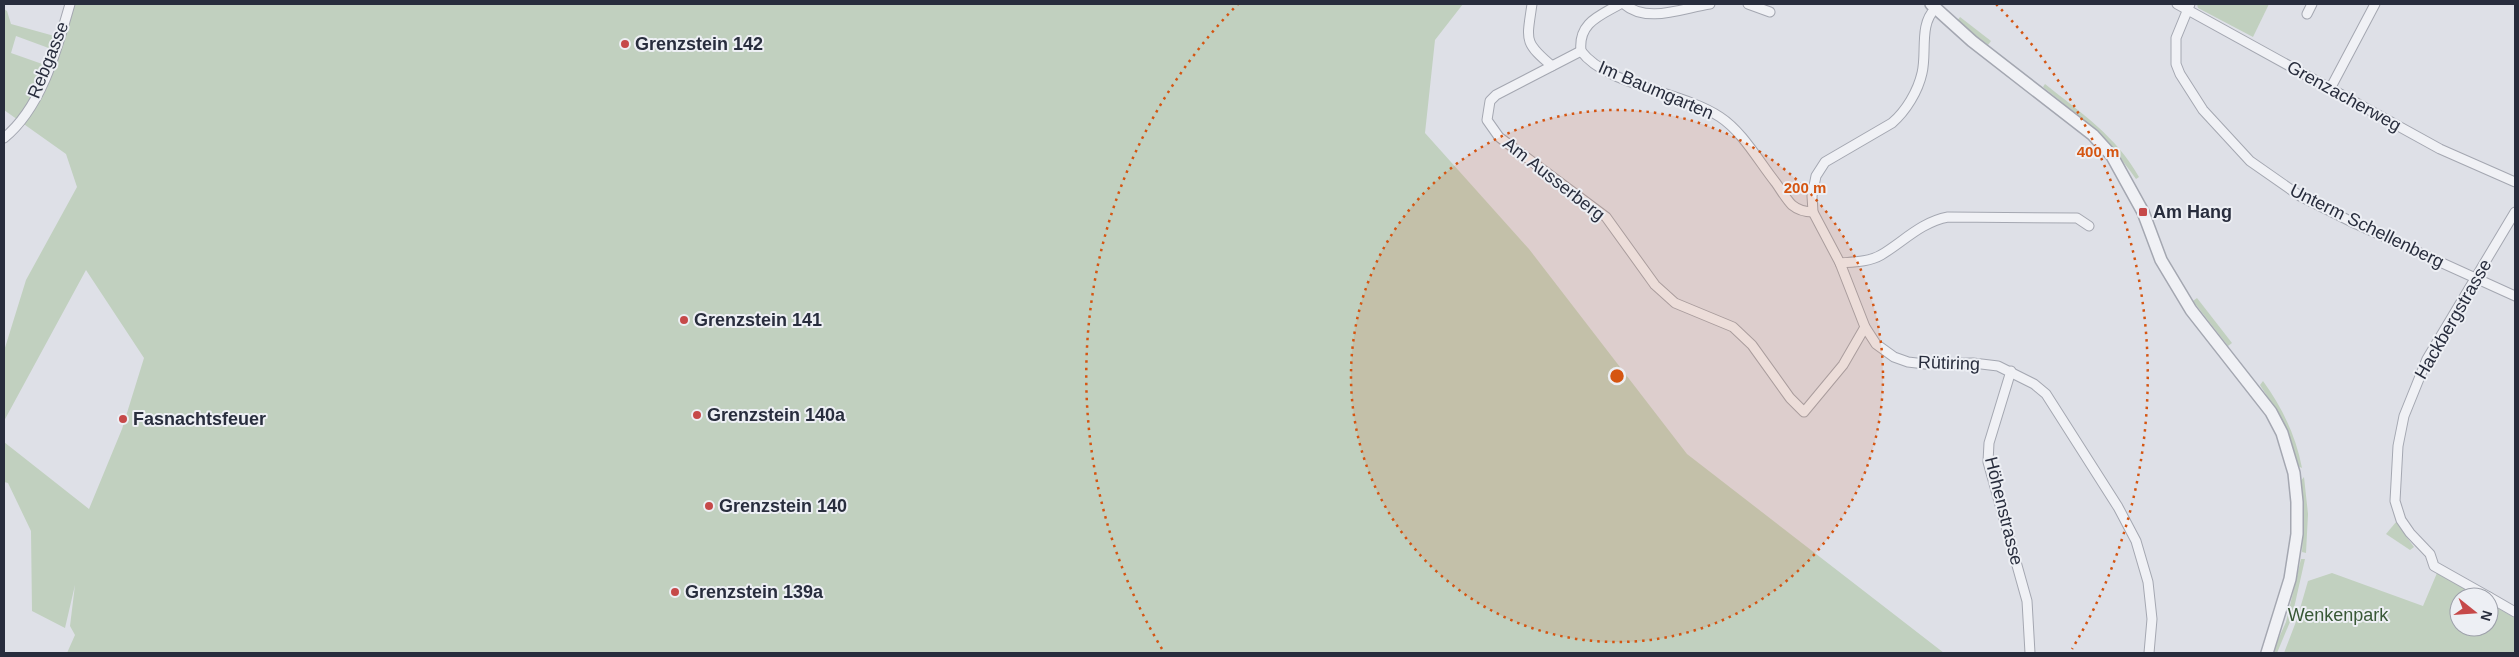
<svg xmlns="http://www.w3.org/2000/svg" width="2519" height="657" viewBox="0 0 2519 657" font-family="Helvetica,sans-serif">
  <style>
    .green { fill: #c1d0bf; fill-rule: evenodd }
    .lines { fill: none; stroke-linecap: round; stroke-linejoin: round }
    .minor-casing { stroke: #a4a7b1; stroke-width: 11 }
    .tertiary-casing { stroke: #a4a7b1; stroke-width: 14 }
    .minor { stroke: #f0f1f5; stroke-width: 9 }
    .tertiary { stroke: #f0f1f5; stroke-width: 11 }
    .ring { fill: none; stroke: #d55511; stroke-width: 2.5; stroke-dasharray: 2.5 5 }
    .poi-dot { fill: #c64949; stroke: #edeff4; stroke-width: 2 }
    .labels { text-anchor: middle; stroke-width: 4; stroke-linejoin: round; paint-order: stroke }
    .poi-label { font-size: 18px; font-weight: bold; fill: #282d3d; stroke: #edeff4; text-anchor: start }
    .street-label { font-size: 18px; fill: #282d3d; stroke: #edeff4 }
    .park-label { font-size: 18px; fill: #385836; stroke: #edeff4 }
    .centre { fill: #d55511; stroke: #edeff4; stroke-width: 2.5 }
    .ring-label { font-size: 15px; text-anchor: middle; font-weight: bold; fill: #d55511; stroke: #edeff4; stroke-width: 4; stroke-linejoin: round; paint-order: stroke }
  </style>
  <rect width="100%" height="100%" fill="#dee0e7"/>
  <!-- green -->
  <g class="green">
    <path d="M69,4H1463L1435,40L1425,133L1529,249L1687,454L1944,653H67L75,635L70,626L75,585L65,628L32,611L31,531L8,483L4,482V442L89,509L122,429L144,358L86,270L4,421V351L26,280L77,187L66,154L4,110V9L7,11L11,24L58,37ZM16,36L54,50L48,66L11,53Z"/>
    <polygon points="2197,4 2269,4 2253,37 2198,8"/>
    <polygon points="1960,17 1991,41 1988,45 1957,21"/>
    <path d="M2045,84C2080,112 2117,137 2139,177L2136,179C2109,140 2080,116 2043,87Z"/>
    <polygon points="2197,298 2232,343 2228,346 2193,301"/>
    <path d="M2263,381C2282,407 2296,436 2302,468L2298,466L2291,447L2292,443L2284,423L2260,385Z"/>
    <polygon points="2304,477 2308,514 2306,553 2302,552 2304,511 2300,482"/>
    <polygon points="2396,522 2414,547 2410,550 2386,534"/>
    <polygon points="2301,559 2305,559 2292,617 2277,653 2272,653 2286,622"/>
    <polygon points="2332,573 2423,606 2437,573 2479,597 2459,597 2459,627 2489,627 2489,603 2515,618 2515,653 2284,653 2297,619 2308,581"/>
  </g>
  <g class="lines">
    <defs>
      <g id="minor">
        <path d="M1532,4C1527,40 1523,42 1552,66"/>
        <path d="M1624,4C1647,24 1683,8 1710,4"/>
        <polyline points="1748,4 1770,12"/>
        <polyline points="2177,4 2440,149 2515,182"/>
        <polyline points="2190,4 2176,38 2176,64 2180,74 2203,110 2250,161 2300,196 2354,223 2515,296"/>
        <path d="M1935,9C1919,24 1927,53 1922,73C1918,91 1906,111 1892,123L1825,162L1816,176L1812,196L1813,212L1840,263L1865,327L1876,344L1894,357L1908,362L1925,364L1973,363L1998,366L2034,384L2046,394L2118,507L2136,541L2148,582L2152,619L2149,653"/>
        <polyline points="2307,14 2312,4"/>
        <polyline points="1581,51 1496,95 1490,101 1487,120 1499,137 1606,217 1655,285 1675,303 1733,327 1752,345 1790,398 1804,412 1843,365 1865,327"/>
        <path d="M1581,51C1607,86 1681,91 1720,117C1743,132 1759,162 1776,183C1781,190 1786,199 1792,205C1798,210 1805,212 1813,212"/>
        <path d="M1581,51C1578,23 1599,16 1620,4"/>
        <polyline points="2330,89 2375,4"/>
        <path d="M4,138C42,107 57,49 70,4"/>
        <path d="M1840,263C1853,262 1869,262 1881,255C1903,242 1921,222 1948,217L2077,218L2089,226"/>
        <polyline points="2011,371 1989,443 1988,462 2027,601 2030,653"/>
        <polyline points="2489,597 2434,566 2430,554 2410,533 2401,520 2395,501 2398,446 2404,416 2427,359 2515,212"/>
        <polyline points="2489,597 2515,612"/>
      </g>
      <polyline id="tertiary" points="1931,4 1972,41 2093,135 2112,156 2143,212 2161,260 2191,310 2271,412 2282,433 2294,473 2297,502 2297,534 2290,579 2267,653"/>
    </defs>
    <!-- minor casing -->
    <use href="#minor" class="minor-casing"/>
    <!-- tertiary casing -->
    <use href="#tertiary" class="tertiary-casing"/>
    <!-- minor -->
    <use href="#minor" class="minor"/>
    <!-- tertiary -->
    <use href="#tertiary" class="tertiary"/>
  </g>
  <!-- distance rings -->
  <circle cx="1617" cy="376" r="266" fill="#d55511" fill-opacity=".12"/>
  <g class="ring">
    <circle cx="1617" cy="376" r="266"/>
    <path d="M1162 649A531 531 0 0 1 1238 4M1996 4A531 531 0 0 1 2072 649"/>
  </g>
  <!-- markers -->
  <g class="poi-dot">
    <circle cx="625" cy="44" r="5"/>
    <rect x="2138" y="207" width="10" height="10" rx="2.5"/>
    <circle cx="684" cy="320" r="5"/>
    <circle cx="697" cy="415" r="5"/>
    <circle cx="123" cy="419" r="5"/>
    <circle cx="709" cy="506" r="5"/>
    <circle cx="675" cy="592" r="5"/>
  </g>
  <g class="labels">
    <!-- poi labels -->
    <g class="poi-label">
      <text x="635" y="50">Grenzstein 142</text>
      <text x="2153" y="218">Am Hang</text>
      <text x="694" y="326">Grenzstein 141</text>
      <text x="707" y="421">Grenzstein 140a</text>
      <text x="133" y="425">Fasnachtsfeuer</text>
      <text x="719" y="512">Grenzstein 140</text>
      <text x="685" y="598">Grenzstein 139a</text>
    </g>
    <!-- street labels -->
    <g class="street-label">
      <text transform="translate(48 60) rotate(-68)" y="6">Rebgasse</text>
      <text transform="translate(1656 90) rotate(23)" y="6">Im Baumgarten</text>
      <text transform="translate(2344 96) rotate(29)" y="6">Grenzacherweg</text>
      <text transform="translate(1554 179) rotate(38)" y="6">Am Ausserberg</text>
      <text transform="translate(2367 226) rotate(26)" y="6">Unterm Schellenberg</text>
      <text transform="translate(2453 319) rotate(-60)" y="6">Hackbergstrasse</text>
      <text transform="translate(1949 363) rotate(2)" y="6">Rütiring</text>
      <text transform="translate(2004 511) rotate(76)" y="6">Höhenstrasse</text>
    </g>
    <!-- park labels -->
    <g class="park-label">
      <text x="2338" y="621">Wenkenpark</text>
    </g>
  </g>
  <circle cx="1617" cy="376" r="8" class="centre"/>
  <g class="ring-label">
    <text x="2098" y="157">400 m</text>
    <text x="1805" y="193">200 m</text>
  </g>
  <!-- border -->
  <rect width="2519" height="657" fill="none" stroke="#282d3d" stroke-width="10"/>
  <!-- north arrow -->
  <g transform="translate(2474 612) rotate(107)"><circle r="24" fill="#edeff4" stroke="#9ea1ab"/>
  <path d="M0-4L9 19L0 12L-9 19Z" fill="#c64949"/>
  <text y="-8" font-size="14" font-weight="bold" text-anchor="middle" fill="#282d3d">N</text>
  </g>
</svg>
